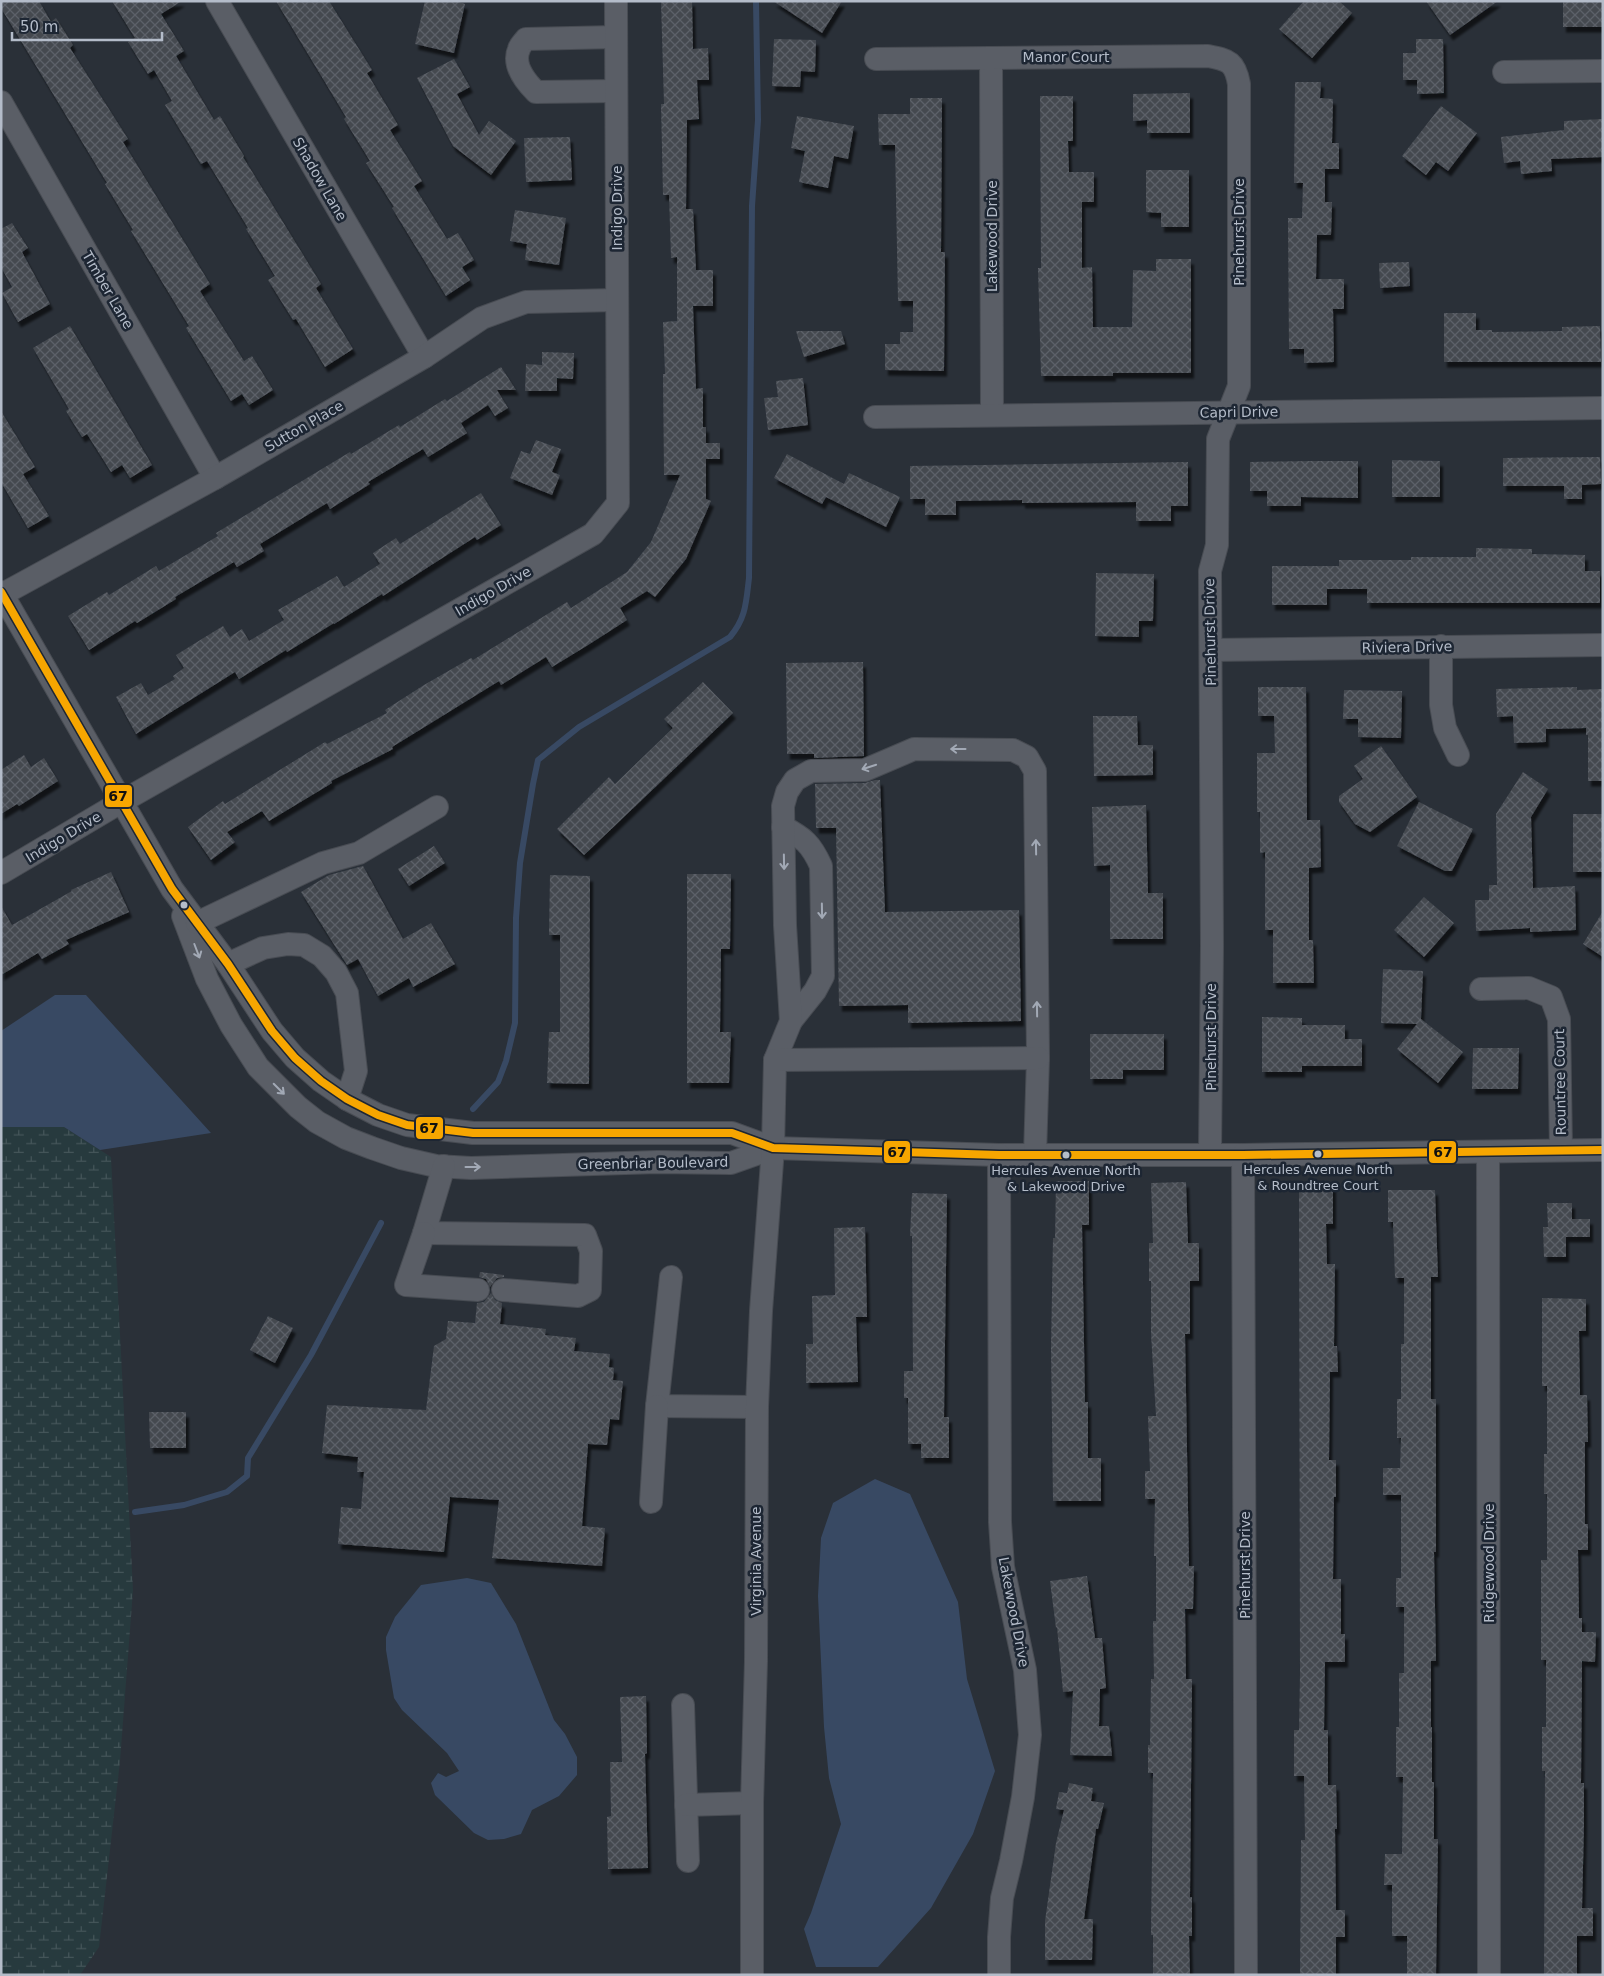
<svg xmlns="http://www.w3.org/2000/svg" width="1604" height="1976" viewBox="0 0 1604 1976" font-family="'DejaVu Sans',sans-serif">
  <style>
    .wetland { fill: url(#wetland-marsh) }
    .water { fill: #384963 }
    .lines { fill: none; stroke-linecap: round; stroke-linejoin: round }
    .stream { stroke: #384963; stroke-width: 6 }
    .building { fill: url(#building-cross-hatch); filter: url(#shadow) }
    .minor-casing { stroke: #484c53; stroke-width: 24 }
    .minor { stroke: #5a5e66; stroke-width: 22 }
    .bus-1-casing { stroke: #1d2633; stroke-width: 11 }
    .bus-1 { stroke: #f7a600; stroke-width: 8 }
    .oneway { stroke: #a2a9b5 }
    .bus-dot { fill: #b4bcc9; stroke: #1d2633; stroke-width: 2 }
    .labels { text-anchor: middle; stroke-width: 5; stroke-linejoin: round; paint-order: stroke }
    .bus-label { font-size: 13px; fill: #b4bcc9; stroke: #1d2633 }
    .street-label { font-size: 14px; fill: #b4bcc9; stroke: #1d2633 }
    .line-badge { stroke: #1d2633; stroke-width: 2 }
    .pale-badge-label { font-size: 14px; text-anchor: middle; font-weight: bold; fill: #111 }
  </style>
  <defs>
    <pattern id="wetland-marsh" width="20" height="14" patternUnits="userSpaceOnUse" patternTransform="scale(1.25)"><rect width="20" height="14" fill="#273a3e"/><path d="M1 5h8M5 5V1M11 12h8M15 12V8" fill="none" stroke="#445559"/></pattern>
    <pattern id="building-cross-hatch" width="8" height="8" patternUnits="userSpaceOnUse" patternTransform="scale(1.25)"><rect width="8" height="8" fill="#444950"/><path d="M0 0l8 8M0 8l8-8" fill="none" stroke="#5d6168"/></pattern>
    <filter id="shadow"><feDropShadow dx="3" dy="5.5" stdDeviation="1" flood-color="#0009"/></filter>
  </defs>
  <rect width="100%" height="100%" fill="#2a3038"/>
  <!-- wetland -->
  <polygon class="wetland" points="1,1127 64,1127 111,1157 133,1590 120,1761 99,1947 80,1975 1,1975"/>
  <!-- water -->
  <g class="water">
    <polygon points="55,995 86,995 211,1133 100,1150 64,1127 1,1127 1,1031"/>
    <polygon points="875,1479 910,1494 958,1602 967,1679 995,1771 973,1834 931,1908 878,1967 816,1967 804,1929 811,1913 841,1824 829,1778 824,1727 818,1596 821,1538 833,1503"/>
    <polygon points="467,1578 491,1583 516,1624 554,1720 565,1734 577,1757 577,1775 559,1796 532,1810 521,1834 504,1839 488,1840 474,1833 435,1795 431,1783 438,1773 446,1777 459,1771 447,1753 402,1710 394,1698 386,1650 386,1637 395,1617 421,1585"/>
  </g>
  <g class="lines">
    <!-- stream -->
    <g class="stream">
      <path d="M473,1109L498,1082L506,1061L515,1023L516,918L520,863L533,784L538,760L579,727L730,637C746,618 746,603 749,578L752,206L758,120L756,1"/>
      <polyline points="135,1512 184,1505 227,1492 247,1476 248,1458 311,1355 381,1223"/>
    </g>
  </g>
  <!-- building -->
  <g class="building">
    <polygon points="1,1 39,1 51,22 56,18 73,45 70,48 128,139 123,142 210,284 200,291 244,361 252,356 273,390 249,405 242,394 231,401 186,328 189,326 131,231 133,230 105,184 107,183 1,8"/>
    <polygon points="112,1 182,1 161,14 184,51 176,56 214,120 220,116 244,156 243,157 321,284 316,288 353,349 325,367 296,319 293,320 268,280 275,276 246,229 248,228 207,161 201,164 165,105 172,101 154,70 148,74 128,42 135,38"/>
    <polygon points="276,1 329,1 372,70 367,73 398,125 390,130 422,181 414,186 447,239 458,233 474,260 462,267 470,280 446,296 392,208 394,207 366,163 370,161 344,119 346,117"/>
    <polygon points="425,1 455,1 465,4 454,53 415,44"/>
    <polygon points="661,1 692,1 693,49 708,48 709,80 697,80 699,119 687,120 686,209 693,209 696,270 713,270 713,306 693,306 696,389 703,388 703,427 706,427 706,443 720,443 720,459 706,459 706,499 711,501 686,559 655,597 647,591 620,608 627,620 588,645 552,667 546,657 501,685 499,681 392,747 393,749 331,781 332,783 269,821 262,811 227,832 235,842 211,860 188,827 223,801 225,804 325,742 327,744 387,713 385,710 424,685 471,658 473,660 567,602 571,608 627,572 651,542 680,475 664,475 663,374 665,374 663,322 677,321 677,257 671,258 669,195 663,195 661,104 664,104"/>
    <polygon points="773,1 842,1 822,33"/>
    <polygon points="1304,1 1339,1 1352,13 1312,58 1279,29"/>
    <polygon points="1426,1 1498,1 1450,35"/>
    <rect x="1563" y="1" width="40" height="26"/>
    <polygon points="774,39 816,40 815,72 801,71 800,87 772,86"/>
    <polygon points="1416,39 1443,39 1444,93 1417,94 1417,80 1403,80 1403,53 1416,53"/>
    <polygon points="454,59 470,87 457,94 479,135 489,121 516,141 491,175 453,146 417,78"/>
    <polygon points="1295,82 1321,82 1320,98 1333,99 1332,143 1339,143 1339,169 1325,169 1325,202 1332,202 1331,235 1317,235 1316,279 1344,279 1344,309 1333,309 1334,362 1304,363 1304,349 1289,349 1288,218 1302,218 1303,183 1294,183"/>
    <polygon points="1190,93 1190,133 1147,133 1147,120 1133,121 1133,94"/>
    <polygon points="1040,96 1073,96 1073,141 1068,141 1069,172 1094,172 1094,202 1082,202 1082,268 1092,267 1093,327 1132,327 1133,270 1156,271 1156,259 1191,259 1191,373 1113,373 1113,376 1041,376 1038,268 1041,268"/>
    <polygon points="910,98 942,98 941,252 945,252 944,371 885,370 885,344 900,344 900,332 913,332 913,301 898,301 895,145 879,145 878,114 910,114"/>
    <polygon points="1441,106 1477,133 1448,171 1436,162 1426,175 1402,156"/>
    <polygon points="797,116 854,126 848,159 834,156 828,188 799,182 805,151 791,148"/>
    <polygon points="1603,119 1603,157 1551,159 1552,171 1521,174 1520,161 1504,163 1501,137 1564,130 1564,121"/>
    <polygon points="570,137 572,180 526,182 524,138"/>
    <polygon points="1146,170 1189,170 1189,227 1161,227 1161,213 1146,212"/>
    <polygon points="515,210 566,218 559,265 525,260 527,244 510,241"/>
    <polygon points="12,223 28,248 22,252 50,304 18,322 2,293 12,287 1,267 1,229"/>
    <polygon points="1409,262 1410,286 1380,288 1379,263"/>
    <polygon points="1444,313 1476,313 1476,330 1492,330 1492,332 1562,331 1562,327 1600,326 1601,362 1444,362"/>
    <polygon points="70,326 152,465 130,478 122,465 111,472 87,434 82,437 66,411 69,409 33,348"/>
    <polygon points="796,331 841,331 845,344 804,357"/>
    <polygon points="542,352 574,353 573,379 557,378 557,391 525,391 526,364 542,365"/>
    <polygon points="501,367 516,390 497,390 508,408 495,416 488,405 461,423 467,433 428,457 423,449 368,482 370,484 330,509 327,503 260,544 264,551 237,567 234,562 175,597 176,599 137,623 135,621 89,650 68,616 107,592 109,595 156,566 159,571 218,536 216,533 302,481 350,452 351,454 399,425 400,427 445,399 447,401"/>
    <polygon points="803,378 808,425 768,430 764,398 778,397 776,381"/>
    <polygon points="1,411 35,467 23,474 49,516 28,528 1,482"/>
    <polygon points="536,440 561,449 552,472 560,475 552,495 510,478 521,451 530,454"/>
    <polygon points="787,454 844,484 849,473 900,497 886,527 826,497 822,504 774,478"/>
    <polygon points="1600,457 1601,484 1582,485 1582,499 1564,499 1564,486 1503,486 1503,458"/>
    <polygon points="1392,460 1440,461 1440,497 1392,497"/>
    <polygon points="1311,461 1358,461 1358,498 1301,497 1301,506 1267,506 1267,491 1250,491 1250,462"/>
    <polygon points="1188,462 1188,506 1171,506 1171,521 1136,521 1136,502 1022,503 1022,500 956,501 956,515 925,515 925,499 910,499 910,466"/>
    <polygon points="481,493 501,525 477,540 475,537 383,596 382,594 334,624 334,623 287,652 286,650 239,679 235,672 136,734 116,697 141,683 148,695 175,679 173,676 184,668 176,655 223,626 230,637 242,629 249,641 284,620 278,610 337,576 344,587 380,564 373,553 396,538 400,544"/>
    <polygon points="1476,548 1532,549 1532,554 1585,555 1585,571 1600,571 1600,603 1367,603 1367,589 1327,589 1327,605 1272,605 1272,566 1339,566 1339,560 1411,560 1411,557 1476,557"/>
    <polygon points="1096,573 1154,574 1153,621 1139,621 1139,637 1095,636"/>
    <polygon points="863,662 864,756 814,758 814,754 787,754 786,663"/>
    <polygon points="703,682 733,713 584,855 557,829 609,777 615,784 673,728 664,719"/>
    <polygon points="1258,687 1306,687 1307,820 1320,820 1321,867 1309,868 1309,940 1313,940 1314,983 1273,983 1273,930 1265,930 1265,852 1260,853 1260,812 1257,812 1257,753 1275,753 1274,716 1258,716"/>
    <polygon points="1577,687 1577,690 1603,689 1603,781 1588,781 1588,735 1586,735 1586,728 1546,729 1546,742 1514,743 1513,716 1497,717 1496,689"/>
    <polygon points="1344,690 1402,691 1401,738 1358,737 1358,719 1343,719"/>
    <polygon points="1093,716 1137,716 1138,745 1153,745 1153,775 1094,776"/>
    <polygon points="1381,746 1417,797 1370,832 1355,824 1339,802 1339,796 1363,779 1354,766"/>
    <polygon points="24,755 31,767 44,758 58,781 19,806 17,804 1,814 1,770"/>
    <polygon points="1523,772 1548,789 1531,817 1533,888 1575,886 1576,930 1530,932 1530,928 1476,931 1475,900 1489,900 1489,885 1497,885 1496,814"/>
    <polygon points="875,780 880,780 885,912 1019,910 1021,1021 908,1023 908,1005 839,1006 836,828 816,828 815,784 865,783"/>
    <polygon points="1419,802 1473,829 1452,871 1445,871 1397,846"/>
    <polygon points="1146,805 1148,893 1163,893 1163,939 1110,939 1110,865 1094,866 1092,807"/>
    <rect x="1573" y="814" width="30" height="58"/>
    <polygon points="434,846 445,863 409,886 398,869"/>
    <polygon points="363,866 403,939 431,923 455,964 413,987 409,978 378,996 358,959 347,965 301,892 329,875"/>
    <polygon points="111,872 129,912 66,940 69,944 42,959 38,953 1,975 1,906 12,925 72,891 71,890"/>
    <polygon points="687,874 731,874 730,949 721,949 720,1032 731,1032 729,1083 687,1083"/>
    <polygon points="550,875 590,876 589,1084 547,1083 549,1032 560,1032 560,935 549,935"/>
    <polygon points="1424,897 1454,923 1424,957 1394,930"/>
    <polygon points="1603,911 1603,957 1583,944"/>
    <polygon points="1383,969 1423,971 1421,1019 1463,1052 1438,1083 1397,1049 1417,1024 1381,1023"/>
    <polygon points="1262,1017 1302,1018 1302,1025 1345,1025 1345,1039 1362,1039 1362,1066 1302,1066 1302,1072 1262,1072"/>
    <polygon points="1090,1034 1164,1034 1164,1070 1123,1070 1123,1079 1090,1079"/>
    <polygon points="1473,1048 1519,1048 1518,1089 1472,1089"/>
    <polygon points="1056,1181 1089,1181 1089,1225 1082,1225 1085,1402 1088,1402 1088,1458 1101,1458 1101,1501 1053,1501 1051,1348 1053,1238 1055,1238"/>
    <polygon points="1186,1182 1188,1243 1199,1243 1199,1281 1190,1281 1190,1334 1185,1334 1189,1566 1194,1566 1193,1609 1185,1609 1186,1679 1192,1679 1190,1897 1192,1897 1192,1936 1189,1936 1190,1975 1153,1975 1153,1935 1151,1935 1153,1773 1148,1773 1148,1745 1150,1745 1151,1679 1154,1679 1153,1621 1156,1621 1156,1556 1154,1556 1155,1499 1145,1499 1145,1471 1150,1471 1148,1416 1156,1416 1151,1334 1151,1281 1149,1281 1149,1243 1153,1243 1151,1183"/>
    <polygon points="1333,1182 1333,1224 1326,1224 1327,1264 1335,1264 1334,1346 1337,1346 1338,1372 1330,1372 1329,1460 1336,1460 1336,1497 1334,1497 1333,1579 1341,1579 1341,1634 1345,1634 1345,1662 1325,1662 1324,1730 1328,1730 1328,1785 1336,1785 1337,1829 1335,1829 1336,1910 1345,1910 1345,1937 1336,1937 1336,1975 1300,1975 1301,1840 1305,1840 1304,1776 1294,1776 1294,1730 1299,1730 1300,1675 1299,1183"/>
    <polygon points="1388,1190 1435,1190 1438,1277 1431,1277 1431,1399 1436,1399 1436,1552 1434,1552 1436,1661 1431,1661 1431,1727 1432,1727 1432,1782 1434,1782 1434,1839 1438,1839 1436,1975 1407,1975 1407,1936 1392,1936 1392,1885 1384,1885 1385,1854 1402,1854 1403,1777 1396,1777 1396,1727 1399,1727 1399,1673 1404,1673 1404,1607 1396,1607 1396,1578 1401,1578 1401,1495 1383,1495 1383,1468 1400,1468 1401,1438 1397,1438 1397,1399 1401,1399 1401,1344 1404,1344 1404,1278 1395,1278 1393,1222 1388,1222"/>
    <polygon points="912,1193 947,1194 944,1417 949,1417 949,1458 921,1458 921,1444 908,1444 908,1398 904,1398 904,1371 913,1371 912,1236 910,1236"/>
    <polygon points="1547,1203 1572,1203 1572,1219 1590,1219 1590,1237 1566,1237 1566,1257 1544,1257 1543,1227 1548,1227"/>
    <polygon points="865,1227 867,1317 856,1317 858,1382 806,1383 806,1344 813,1344 812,1296 835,1295 834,1228"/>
    <polygon points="480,1272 504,1275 504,1277 497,1278 490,1287 486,1279 479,1277"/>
    <polygon points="491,1293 495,1300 502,1303 500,1324 546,1329 545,1335 576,1338 574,1351 610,1354 609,1367 614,1368 613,1380 623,1381 619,1420 610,1419 607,1445 588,1444 582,1526 605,1528 602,1566 492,1558 499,1500 450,1497 444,1552 338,1544 341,1507 361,1509 364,1472 357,1472 358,1457 322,1453 327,1405 426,1410 434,1346 446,1339 448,1321 475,1323 477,1303 484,1302"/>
    <polygon points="1542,1298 1586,1299 1586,1331 1579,1331 1580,1395 1587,1395 1588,1442 1585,1442 1585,1524 1588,1524 1588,1550 1578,1550 1579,1618 1582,1618 1582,1632 1596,1632 1595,1662 1582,1661 1581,1783 1584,1783 1584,1824 1582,1908 1593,1908 1593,1936 1577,1936 1577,1975 1544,1975 1545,1771 1542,1771 1542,1727 1546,1727 1546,1660 1541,1660 1541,1560 1547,1560 1547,1494 1544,1494 1544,1454 1547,1454 1547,1386 1542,1386"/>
    <polygon points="268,1316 293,1328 275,1363 250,1350"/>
    <polygon points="149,1412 186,1412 186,1448 150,1448"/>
    <polygon points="1087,1576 1095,1638 1102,1638 1106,1688 1100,1689 1099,1726 1109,1726 1112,1756 1070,1755 1073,1691 1063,1692 1057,1627 1056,1628 1050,1581"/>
    <polygon points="646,1696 647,1753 645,1754 648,1868 608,1869 607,1817 611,1816 610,1762 622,1762 620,1697"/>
    <polygon points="1069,1783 1093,1788 1091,1801 1104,1803 1098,1829 1096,1829 1084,1919 1093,1919 1092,1960 1045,1960 1045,1921 1056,1843 1064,1810 1056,1809 1059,1792 1067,1793"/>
  </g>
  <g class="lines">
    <defs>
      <g id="minor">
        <polyline points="217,1 424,357"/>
        <path d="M616,37L526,39C524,42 520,45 519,49C512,65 526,82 536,92L616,91"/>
        <polyline points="991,58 992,414"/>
        <path d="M876,59L1208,56C1229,60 1235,62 1239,84V386L1218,439L1217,545L1210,571L1212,946L1210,1155"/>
        <polyline points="1504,72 1603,71"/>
        <polyline points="1,102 215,478"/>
        <polyline points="875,417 1603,408"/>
        <polyline points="1,592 172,889 228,964 272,1031 295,1058 321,1081 347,1099 378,1115 407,1125 473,1133 732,1133 773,1148 999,1155 1243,1155 1603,1150"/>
        <polyline points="3,594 215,478 424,357 482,318 526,302 617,300"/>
        <polyline points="1441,646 1441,705 1445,728 1458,755"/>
        <polyline points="1211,650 1603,645"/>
        <path d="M783,827C804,838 811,844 821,866L823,976L815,991L791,1021"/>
        <polyline points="1,873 121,802 593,534 618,503 616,1"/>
        <polyline points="183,916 207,979 231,1025 258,1067 298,1107 317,1122 346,1138 372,1148 401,1158 436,1166 471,1168 657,1162 731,1163 773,1148"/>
        <polyline points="197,923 323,863 359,853 437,807"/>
        <polyline points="228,964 263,948 288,944 304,945 322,956 336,972 347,993 356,1071 347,1099"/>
        <polyline points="1481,989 1529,988 1551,997 1559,1019 1561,1150"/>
        <polyline points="775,1060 791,1021 785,925 783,806 787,792 795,780 811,771 865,770 914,749 1013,750 1027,757 1035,771 1038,1058 1035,1155"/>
        <polyline points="1488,1152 1489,1975"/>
        <polyline points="1243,1155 1246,1975"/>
        <polyline points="444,1166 424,1233 585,1235 591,1251 590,1290 578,1296 503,1290"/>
        <polyline points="424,1233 406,1285 478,1290"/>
        <polyline points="671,1277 657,1406 757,1407"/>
        <polyline points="651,1502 657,1406"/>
        <polyline points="683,1705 688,1861"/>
        <polyline points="686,1805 752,1803"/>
        <polyline points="752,1975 752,1803 756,1661 757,1407 761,1311 773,1148 775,1060 1038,1058"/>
        <polyline points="999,1975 999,1937 1002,1898 1011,1861 1023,1797 1030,1735 1025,1670 1003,1567 1000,1522 999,1155"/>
      </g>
    </defs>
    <!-- minor casing -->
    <use href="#minor" class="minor-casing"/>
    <!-- minor -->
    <use href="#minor" class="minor"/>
    <defs>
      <polyline id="bus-1" points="1,592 172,889 228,964 272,1031 295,1058 321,1081 347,1099 378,1115 407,1125 473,1133 732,1133 773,1148 999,1155 1243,1155 1603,1150"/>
    </defs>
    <!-- bus-1 casing -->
    <use href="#bus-1" class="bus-1-casing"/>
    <!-- bus-1 -->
    <use href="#bus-1" class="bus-1"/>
  </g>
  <!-- one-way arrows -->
  <defs><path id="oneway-shaft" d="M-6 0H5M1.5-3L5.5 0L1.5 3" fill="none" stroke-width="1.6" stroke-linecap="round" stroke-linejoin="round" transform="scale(1.25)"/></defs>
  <g class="oneway">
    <use href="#oneway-shaft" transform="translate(958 749) rotate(-180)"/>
    <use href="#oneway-shaft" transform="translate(869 767) rotate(162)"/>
    <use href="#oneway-shaft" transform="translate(1036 847) rotate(-91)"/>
    <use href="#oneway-shaft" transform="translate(784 862) rotate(89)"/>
    <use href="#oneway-shaft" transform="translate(822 911) rotate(89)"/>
    <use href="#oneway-shaft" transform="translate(197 951) rotate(69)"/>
    <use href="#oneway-shaft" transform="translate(1037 1009) rotate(-91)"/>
    <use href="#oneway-shaft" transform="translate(279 1089) rotate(45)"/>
    <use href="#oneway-shaft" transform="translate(473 1167)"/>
  </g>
  <!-- markers -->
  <g class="bus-dot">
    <circle cx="184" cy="905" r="4.5"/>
    <circle cx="1318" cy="1154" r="4.5"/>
    <circle cx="1066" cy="1155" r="4.5"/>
  </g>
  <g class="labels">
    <!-- bus labels -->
    <g class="bus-label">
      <text x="1318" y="1174">Hercules Avenue North<tspan x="1318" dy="16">&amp; Roundtree Court</tspan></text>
      <text x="1066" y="1175">Hercules Avenue North<tspan x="1066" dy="16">&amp; Lakewood Drive</tspan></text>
    </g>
    <!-- street labels -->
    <g class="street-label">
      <text x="1066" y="62">Manor Court</text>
      <text transform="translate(320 179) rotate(60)" y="5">Shadow Lane</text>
      <text transform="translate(617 208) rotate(-90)" y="5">Indigo Drive</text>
      <text transform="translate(1239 232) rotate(-90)" y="5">Pinehurst Drive</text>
      <text transform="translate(992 236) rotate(-90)" y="5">Lakewood Drive</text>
      <text transform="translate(108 290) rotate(60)" y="5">Timber Lane</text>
      <text transform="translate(1239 412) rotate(-1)" y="5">Capri Drive</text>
      <text transform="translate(304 426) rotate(-30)" y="5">Sutton Place</text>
      <text transform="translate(493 591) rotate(-30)" y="5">Indigo Drive</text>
      <text transform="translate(1210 632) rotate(-91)" y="5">Pinehurst Drive</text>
      <text transform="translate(1407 647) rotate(-1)" y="5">Riviera Drive</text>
      <text transform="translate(63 837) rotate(-31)" y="5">Indigo Drive</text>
      <text transform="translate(1211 1037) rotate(-90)" y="5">Pinehurst Drive</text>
      <text transform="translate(1560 1082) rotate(-91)" y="5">Rountree Court</text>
      <text transform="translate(653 1163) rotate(-1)" y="5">Greenbriar Boulevard</text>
      <text transform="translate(756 1561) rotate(-90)" y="5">Virginia Avenue</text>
      <text transform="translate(1489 1563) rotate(-90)" y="5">Ridgewood Drive</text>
      <text transform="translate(1245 1565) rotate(-90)" y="5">Pinehurst Drive</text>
      <text transform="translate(1014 1612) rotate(79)" y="5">Lakewood Drive</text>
    </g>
  </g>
  <g class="line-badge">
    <rect x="104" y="784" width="29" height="24" rx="5" fill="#f7a600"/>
    <rect x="415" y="1116" width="29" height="24" rx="5" fill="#f7a600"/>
    <rect x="883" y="1140" width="28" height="24" rx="5" fill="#f7a600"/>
    <rect x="1428" y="1140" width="29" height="24" rx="5" fill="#f7a600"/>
  </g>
  <g class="pale-badge-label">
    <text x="118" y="801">67</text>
    <text x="429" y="1133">67</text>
    <text x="897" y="1157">67</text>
    <text x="1443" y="1157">67</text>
  </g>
  <!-- border -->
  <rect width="1604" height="1976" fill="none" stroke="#b4bcc9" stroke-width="5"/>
  <!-- scale -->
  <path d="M12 32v8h150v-8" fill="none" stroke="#b4bcc9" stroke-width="2.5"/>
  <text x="20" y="32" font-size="15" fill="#b4bcc9" stroke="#1d2633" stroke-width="4" paint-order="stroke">50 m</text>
</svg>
